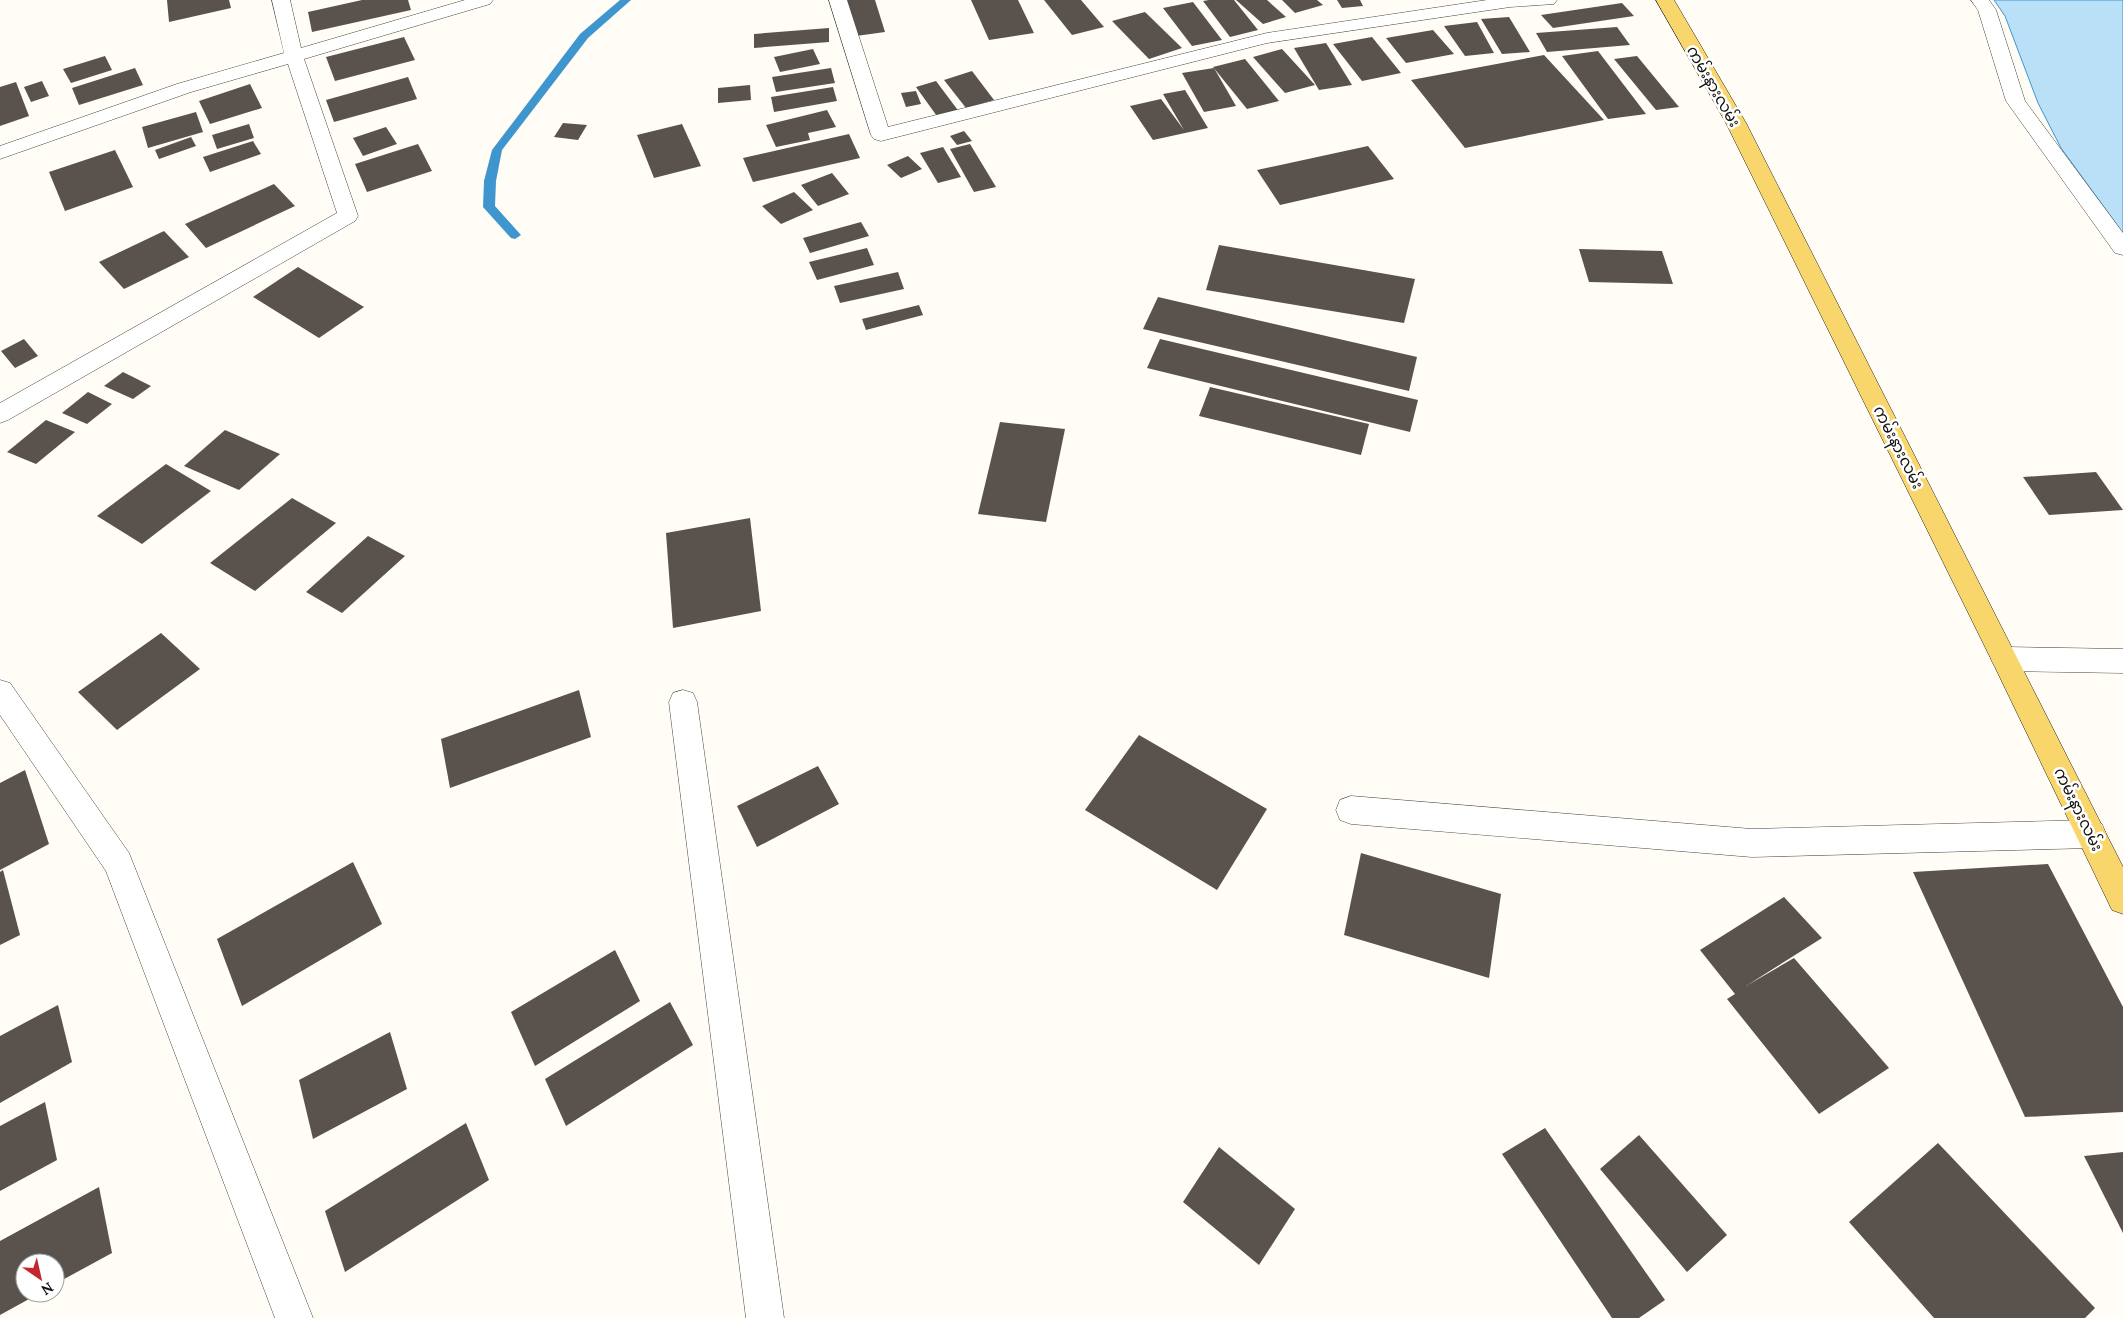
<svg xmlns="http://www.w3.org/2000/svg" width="2123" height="1318" viewBox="0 0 2123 1318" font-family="Lora,'Noto Sans Myanmar',serif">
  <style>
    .water { fill: #b9e0f7; stroke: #3f96cf }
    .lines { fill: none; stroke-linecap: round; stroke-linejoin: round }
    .stream { fill: #3f96cf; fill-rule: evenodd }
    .building { fill: #5a524d }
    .lane-casing { stroke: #444; stroke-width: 1 }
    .street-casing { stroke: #444; stroke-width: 1 }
    .primary-casing { stroke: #222; stroke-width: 1 }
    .lane { fill: #fff; fill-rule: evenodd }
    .street { fill: #fff; fill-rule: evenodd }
    .primary { fill: #f9d66b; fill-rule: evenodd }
    .labels { text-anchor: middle; stroke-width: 5; stroke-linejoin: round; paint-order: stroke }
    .street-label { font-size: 16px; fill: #111; stroke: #fff }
  </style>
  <rect width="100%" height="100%" fill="#fffdf5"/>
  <!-- water -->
  <polygon class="water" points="1994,0 2123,0 2123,233 2061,148 2038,103 2005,16"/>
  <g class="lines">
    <!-- stream -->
    <polygon class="stream" points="620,0 631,0 588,38 502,150 496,181 495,206 521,235 515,239 511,238 483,207 484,181 492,150 580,34"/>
  </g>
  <!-- building -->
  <g class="building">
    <polygon points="167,0 229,0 231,8 169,22"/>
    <polygon points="362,0 408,0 411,10 312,32 308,12"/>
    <polygon points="845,0 875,0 885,32 856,36"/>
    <polygon points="971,0 1018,0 1034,33 989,40"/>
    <polygon points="1044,0 1081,0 1104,27 1072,35"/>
    <polygon points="1209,0 1234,0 1258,30 1230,37 1203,1"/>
    <polygon points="1236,0 1267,0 1286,17 1263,24"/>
    <polygon points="1282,0 1317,0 1323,5 1295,13"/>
    <polygon points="1337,0 1360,0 1363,6 1342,8"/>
    <polygon points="1193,2 1222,40 1192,46 1163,8"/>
    <polygon points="1622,3 1634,16 1553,28 1541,15"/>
    <polygon points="1145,12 1182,48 1149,59 1112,21"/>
    <polygon points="1509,17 1530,52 1502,54 1481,19"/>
    <polygon points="1477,22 1494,53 1465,56 1444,26"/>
    <polygon points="1617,27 1630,45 1547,52 1536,33"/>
    <polygon points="829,28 829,42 754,48 754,34"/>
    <polygon points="1433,30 1454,54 1406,63 1386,38"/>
    <polygon points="404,37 415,60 335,81 326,57"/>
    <polygon points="1372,37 1401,73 1362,81 1333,44"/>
    <polygon points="1326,43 1352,85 1319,90 1294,48"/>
    <polygon points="813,49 820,64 780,72 774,57"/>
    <polygon points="1282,49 1315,85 1285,93 1253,57"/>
    <polygon points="1598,51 1646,114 1608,119 1562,56"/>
    <polygon points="1544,55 1604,120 1465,148 1411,80"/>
    <polygon points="105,56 112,70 71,83 63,69"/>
    <polygon points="1637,56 1679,107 1656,110 1614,59"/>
    <polygon points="1245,59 1279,101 1247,109 1213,67"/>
    <polygon points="135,68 143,85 79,105 72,88"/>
    <polygon points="831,68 835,83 776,92 772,77"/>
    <polygon points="1214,68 1236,106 1204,112 1182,73"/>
    <polygon points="972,71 994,100 966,108 944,80"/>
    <polygon points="408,77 417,99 334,122 326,100"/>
    <polygon points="42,81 49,96 31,102 24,87"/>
    <polygon points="936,81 960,113 939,119 916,87"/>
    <polygon points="16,82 29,116 0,126 0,87"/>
    <polygon points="250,84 262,108 210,124 199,101"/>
    <polygon points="750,85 751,100 718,103 718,88"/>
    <polygon points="833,87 837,101 774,112 771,97"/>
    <polygon points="1185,90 1208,128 1153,140 1130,106 1161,99 1184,130 1163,94"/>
    <polygon points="916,91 921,104 906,107 901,93"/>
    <polygon points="827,110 836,127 808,133 810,140 776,147 766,125"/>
    <polygon points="196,112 203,132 148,148 142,127"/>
    <polygon points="563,123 587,125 578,140 554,137"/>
    <polygon points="249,124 254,138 217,149 212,135"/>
    <polygon points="682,124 701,166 654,178 637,135"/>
    <polygon points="386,127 397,144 363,156 353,138"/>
    <polygon points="964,131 972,141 957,145 950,136"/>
    <polygon points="849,134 860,158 753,182 743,158"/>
    <polygon points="191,137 196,146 159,159 155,150"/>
    <polygon points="253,141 261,154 210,172 203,157"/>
    <polygon points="418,144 432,171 367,192 355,164"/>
    <polygon points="970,144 996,187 974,192 950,149"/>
    <polygon points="1368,146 1394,179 1280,205 1257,170"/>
    <polygon points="943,147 961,177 938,183 920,153"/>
    <polygon points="115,150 133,187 65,211 49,172"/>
    <polygon points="908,156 922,169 901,178 887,165"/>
    <polygon points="832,173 849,194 818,206 801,185"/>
    <polygon points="274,184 295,206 206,248 185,224"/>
    <polygon points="794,192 813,210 781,224 762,206"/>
    <polygon points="861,222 869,236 810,253 803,238"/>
    <polygon points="164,231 189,257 124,289 99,262"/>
    <polygon points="1219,245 1415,279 1404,323 1206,290"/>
    <polygon points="867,248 874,265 817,280 809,262"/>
    <polygon points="1579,249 1662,251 1673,284 1589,282"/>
    <polygon points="298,267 364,307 319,338 253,297"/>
    <polygon points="898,272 904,289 840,303 834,286"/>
    <polygon points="1158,297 1417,357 1409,391 1143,329"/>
    <polygon points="919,305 923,315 866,330 862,319"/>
    <polygon points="24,339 38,356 15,368 1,351"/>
    <polygon points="1160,339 1418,400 1410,432 1147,368"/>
    <polygon points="123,372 151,386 133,399 104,386"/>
    <polygon points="1210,387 1369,424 1361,455 1199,416"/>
    <polygon points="88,392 112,404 87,424 62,413"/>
    <polygon points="46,420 75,432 36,464 7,452"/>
    <polygon points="1000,422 1065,429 1046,522 978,514"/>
    <polygon points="225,430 280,454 239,490 184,466"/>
    <polygon points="166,464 211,491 142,544 97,516"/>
    <polygon points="2096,472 2123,510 2049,515 2023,477"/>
    <polygon points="292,498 336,523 255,591 210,563"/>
    <polygon points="750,518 761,611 673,628 666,533"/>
    <polygon points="368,536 405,556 342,613 306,592"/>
    <polygon points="161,633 200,669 117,730 78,692"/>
    <polygon points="579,690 591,737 450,788 441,739"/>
    <polygon points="1139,735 1267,809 1217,890 1085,810"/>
    <polygon points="818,766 839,804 757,847 737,806"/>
    <polygon points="25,770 49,844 0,870 0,783"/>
    <polygon points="1361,853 1501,894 1489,978 1344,935"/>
    <polygon points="353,862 382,924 242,1006 217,939"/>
    <polygon points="2048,864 2123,1007 2123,1112 2025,1117 1913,872"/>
    <polygon points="3,870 20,935 0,945 0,872"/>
    <polygon points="1784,897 1822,938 1746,986 1794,958 1889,1068 1819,1114 1727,999 1735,994 1700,950"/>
    <polygon points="615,950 640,1001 535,1066 511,1012"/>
    <polygon points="670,1002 693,1045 566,1126 545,1079"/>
    <polygon points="58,1005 72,1062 0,1103 0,1036"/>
    <polygon points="390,1032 407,1089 313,1139 299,1080"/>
    <polygon points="45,1102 57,1160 0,1191 0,1126"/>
    <polygon points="466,1123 489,1180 345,1272 325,1211"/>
    <polygon points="1545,1128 1665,1300 1639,1318 1612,1318 1502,1154"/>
    <polygon points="1639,1135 1727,1235 1687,1272 1600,1169"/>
    <polygon points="1938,1143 2095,1308 2085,1318 1934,1318 1849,1222"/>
    <polygon points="1219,1147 1295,1209 1259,1265 1183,1202"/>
    <polygon points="2123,1152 2123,1233 2084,1156"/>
    <polygon points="99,1187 112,1253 55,1284 55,1263 25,1263 25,1293 40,1293 0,1315 0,1241"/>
  </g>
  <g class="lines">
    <defs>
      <g id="lane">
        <polygon points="829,0 847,0 888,127 1267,33 1487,0 1557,0 1554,4 1510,7 1267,43 881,141 874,139 871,135"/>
        <polygon points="1971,0 1989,0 1996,10 2025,101 2123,233 2123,255 2115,253 2006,101 1978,10"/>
        <polygon points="2005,647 2123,649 2123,673 2005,671 1995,667 1991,659 1995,651"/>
        <polygon points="683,690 693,693 697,702 784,1318 746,1318 669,702 673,693"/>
      </g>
      <g id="street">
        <polygon points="272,0 290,0 301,48 465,0 493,0 490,4 304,59 358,216 355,221 8,420 0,423 0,403 337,213 288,64 191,92 0,159 0,146 177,84 284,53"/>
        <polygon points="0,680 10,683 129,853 313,1318 275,1318 106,871 0,715"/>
        <polygon points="1351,796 1752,829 2091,820 2102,824 2106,834 2102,844 2091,848 1752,857 1351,824 1340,820 1336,810 1340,800"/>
      </g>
      <polygon id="primary" points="1656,0 1674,0 1746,123 2123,867 2123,914 2112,910 1993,663 1726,123"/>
    </defs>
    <!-- lane casing -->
    <use href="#lane" class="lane-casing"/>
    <!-- street casing -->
    <use href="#street" class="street-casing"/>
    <!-- primary casing -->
    <use href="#primary" class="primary-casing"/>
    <!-- lane -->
    <use href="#lane" class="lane"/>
    <!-- street -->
    <use href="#street" class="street"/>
    <!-- primary -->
    <use href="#primary" class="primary"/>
  </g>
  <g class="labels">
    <!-- street labels -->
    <g class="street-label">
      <text transform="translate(1714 86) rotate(60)" y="6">ကမ်းနားလမ်း</text>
      <text transform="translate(1899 447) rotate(63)" y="6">ကမ်းနားလမ်း</text>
      <text transform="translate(2079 809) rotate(64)" y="6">ကမ်းနားလမ်း</text>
    </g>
  </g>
  <!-- north arrow -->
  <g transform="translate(40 1278) rotate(146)"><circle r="24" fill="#ffffff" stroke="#a0a0a0"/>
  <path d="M0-4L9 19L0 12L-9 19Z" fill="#c4262e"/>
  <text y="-8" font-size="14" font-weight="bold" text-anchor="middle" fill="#111111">N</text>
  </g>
</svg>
